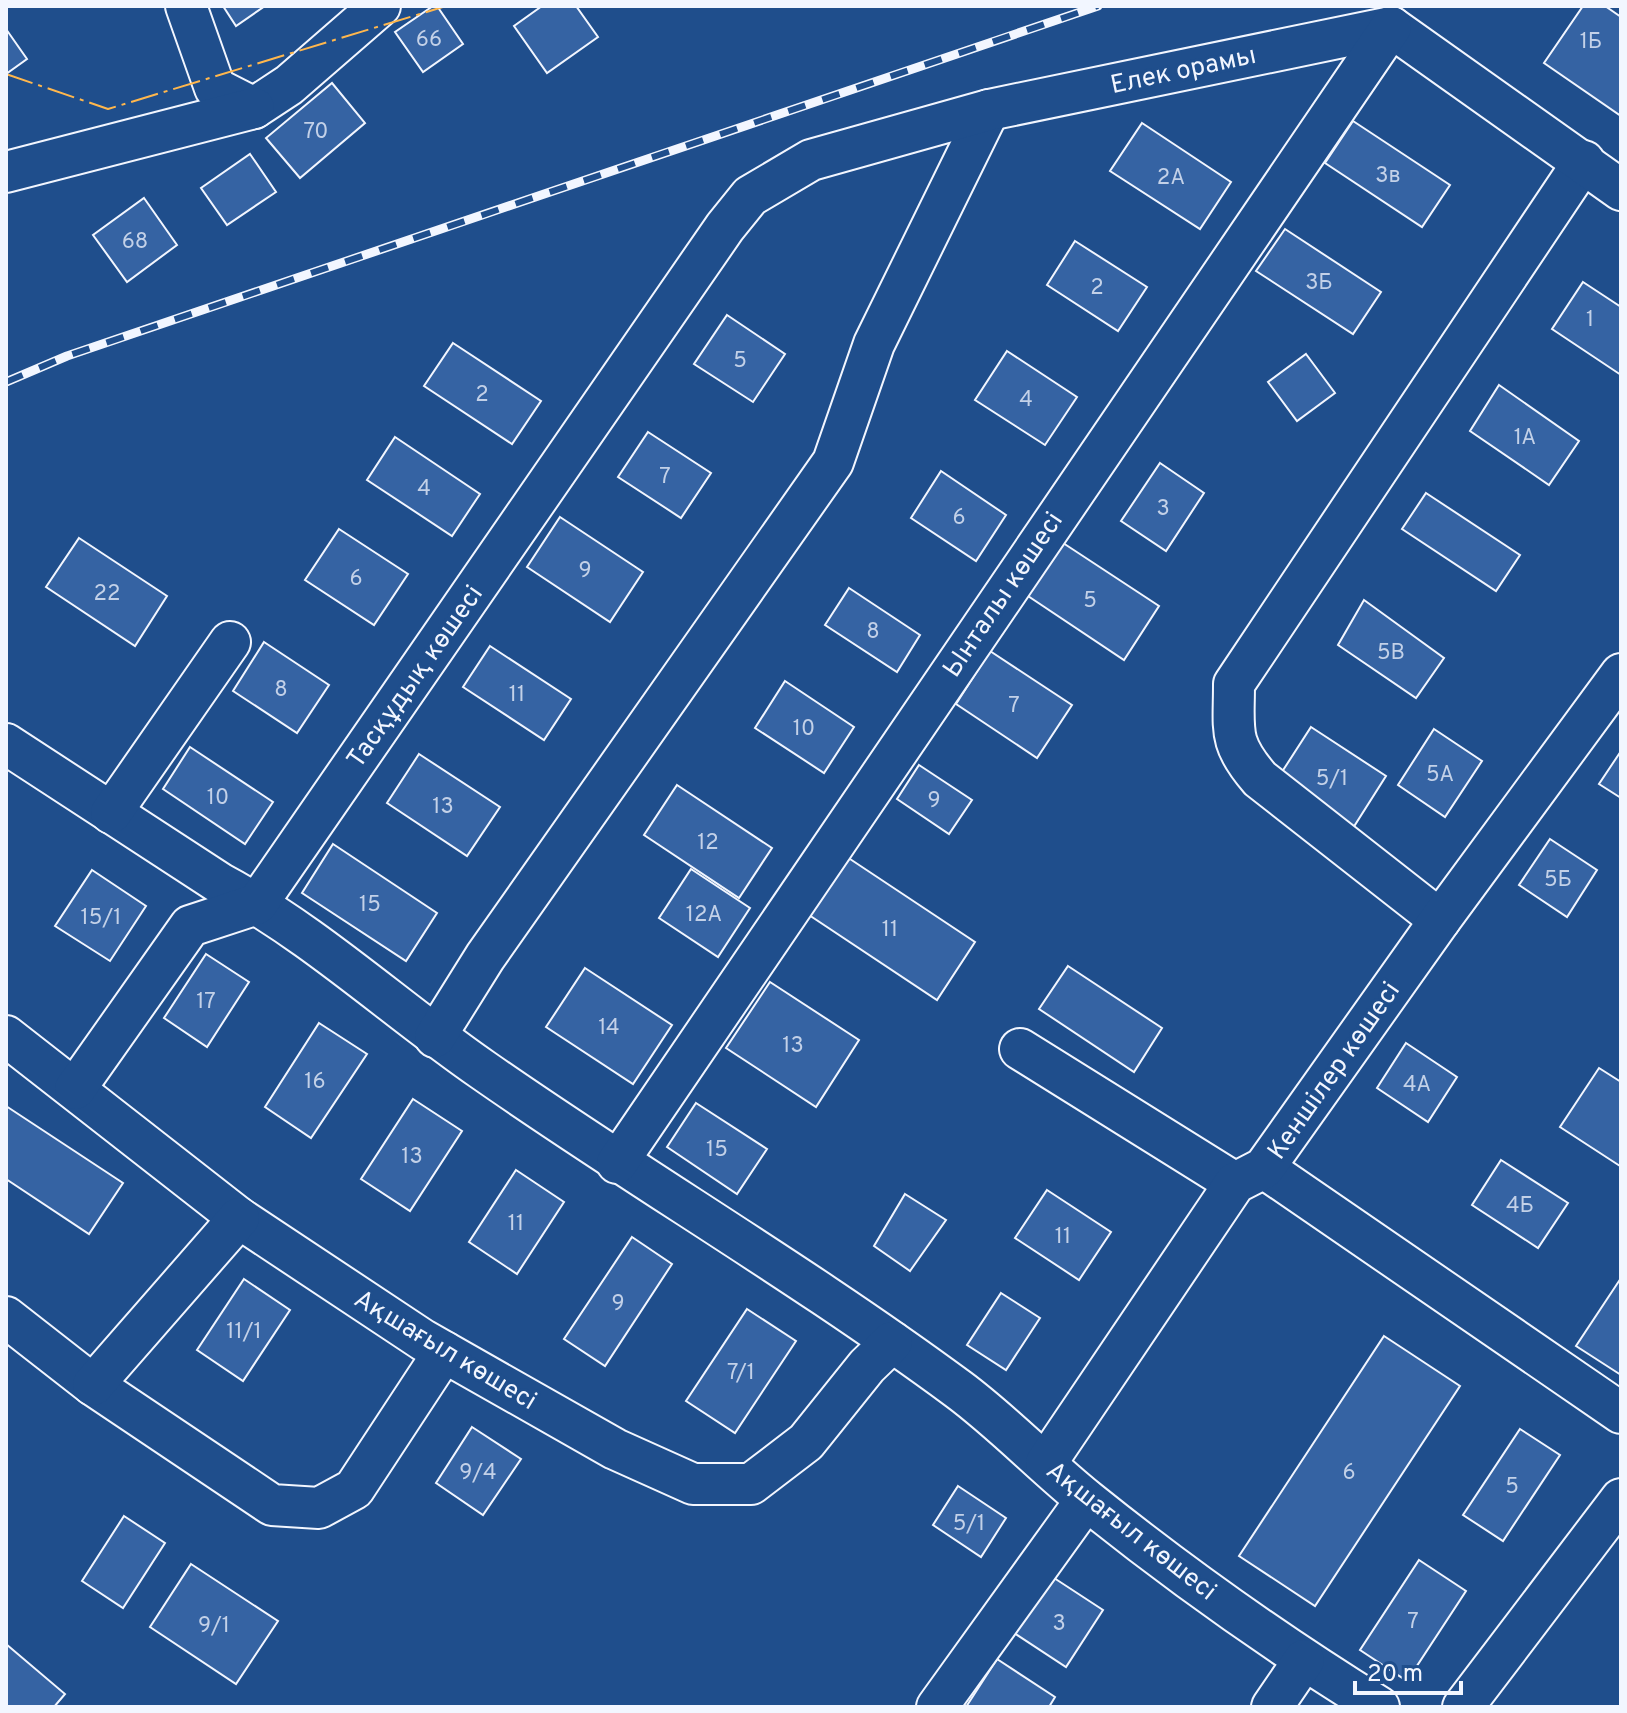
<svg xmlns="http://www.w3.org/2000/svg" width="1627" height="1713" viewBox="0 0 1627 1713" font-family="Overpass,sans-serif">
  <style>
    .building { fill: #3563a3; stroke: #f2f6ff; stroke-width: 2 }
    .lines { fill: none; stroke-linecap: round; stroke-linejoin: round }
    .minor-casing { stroke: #f2f6ff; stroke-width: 44 }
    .minor { stroke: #1f4e8c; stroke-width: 40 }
    .rail-casing { stroke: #f2f6ff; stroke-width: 9 }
    .rail { stroke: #1f4e8c; stroke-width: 6; stroke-dasharray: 18; stroke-linecap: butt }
    .power { stroke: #ffb74d; stroke-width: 2; stroke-dasharray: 28 6 4 6; stroke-linecap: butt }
    .labels { text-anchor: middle; stroke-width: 6; stroke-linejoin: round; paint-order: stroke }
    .number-label { font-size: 22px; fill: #c3d1e8 }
    .street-label { font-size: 26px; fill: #f2f6ff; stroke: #1f4e8c }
  </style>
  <rect width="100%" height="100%" fill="#1f4e8c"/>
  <!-- building -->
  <g class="building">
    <polygon points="223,6 265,6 236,26"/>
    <polygon points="433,6 437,6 463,44 423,72 395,32"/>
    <polygon points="542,6 576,6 598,37 547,73 514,26"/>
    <polygon points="1583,6 1605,6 1621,17 1621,116 1544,63"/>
    <polygon points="6,29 27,59 6,74"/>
    <polygon points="332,83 365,123 300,178 266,138"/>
    <polygon points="1353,121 1450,185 1422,227 1325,163"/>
    <polygon points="1142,123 1231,182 1200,229 1110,171"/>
    <polygon points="250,154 276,192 227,225 201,188"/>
    <polygon points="144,198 177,245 127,282 93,235"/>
    <polygon points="1285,229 1381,292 1353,334 1256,271"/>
    <polygon points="1075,241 1147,287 1118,331 1047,285"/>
    <polygon points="1583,282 1621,307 1621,375 1552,329"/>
    <polygon points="727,315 785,354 753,402 694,364"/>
    <polygon points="453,343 541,401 512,444 424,386"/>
    <polygon points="1007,351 1077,397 1045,445 975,400"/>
    <polygon points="1306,354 1335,393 1297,421 1268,382"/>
    <polygon points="1499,385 1579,441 1549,485 1470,431"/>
    <polygon points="648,432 711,473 681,518 618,477"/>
    <polygon points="395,437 480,494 452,536 367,480"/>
    <polygon points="1160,463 1204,493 1166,551 1121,521"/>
    <polygon points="941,471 1006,515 976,561 911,518"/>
    <polygon points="1426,493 1520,555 1496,591 1402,529"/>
    <polygon points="560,517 643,572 610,622 527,567"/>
    <polygon points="339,529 408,574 374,625 305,580"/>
    <polygon points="79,538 167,596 135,646 46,587"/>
    <polygon points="1057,539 1159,606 1124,660 1022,592"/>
    <polygon points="849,588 920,635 897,672 825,625"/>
    <polygon points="1364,600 1444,658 1416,698 1338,645"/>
    <polygon points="264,642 329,685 297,733 233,691"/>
    <polygon points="490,646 571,699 544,740 463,687"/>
    <polygon points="990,651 1072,705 1037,758 956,704"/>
    <polygon points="785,681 854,727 824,773 755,728"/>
    <polygon points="1311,727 1386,776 1353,828 1278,778"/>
    <polygon points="1434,729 1482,761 1445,817 1398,785"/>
    <polygon points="190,747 273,802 245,844 163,789"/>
    <polygon points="1621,751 1621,798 1599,784"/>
    <polygon points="419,754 500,807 467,856 387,803"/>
    <polygon points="919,765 972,800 949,834 897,799"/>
    <polygon points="677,785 772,848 739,898 644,835"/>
    <polygon points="1550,839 1597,870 1567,917 1519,885"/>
    <polygon points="333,844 437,913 406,961 302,893"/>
    <polygon points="844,855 975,942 937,1000 806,913"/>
    <polygon points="691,869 750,908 718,957 659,918"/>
    <polygon points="92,870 146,906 110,961 55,926"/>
    <polygon points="206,954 249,982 207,1047 164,1018"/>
    <polygon points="1068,966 1162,1028 1134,1072 1039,1009"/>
    <polygon points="585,968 672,1025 633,1084 546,1027"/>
    <polygon points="770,982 859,1040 816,1107 726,1048"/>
    <polygon points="319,1023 367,1054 311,1138 265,1107"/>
    <polygon points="1406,1043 1457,1077 1428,1122 1377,1088"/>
    <polygon points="1599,1068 1621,1082 1620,1166 1560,1127"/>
    <polygon points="413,1099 462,1131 410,1211 361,1179"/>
    <polygon points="696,1103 767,1149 737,1194 667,1147"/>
    <polygon points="6,1106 123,1183 89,1234 6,1179"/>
    <polygon points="1501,1160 1568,1203 1538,1248 1472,1205"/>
    <polygon points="516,1170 564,1202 517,1274 469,1242"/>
    <polygon points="1047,1190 1111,1232 1079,1280 1015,1238"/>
    <polygon points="905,1194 946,1220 910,1271 874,1246"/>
    <polygon points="632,1237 672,1264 605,1366 564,1339"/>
    <polygon points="1621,1278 1621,1375 1576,1346"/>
    <polygon points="244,1279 290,1310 243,1381 197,1350"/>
    <polygon points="1001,1293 1040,1318 1006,1370 967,1345"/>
    <polygon points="747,1309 796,1341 735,1433 686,1401"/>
    <polygon points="1384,1336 1460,1386 1315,1606 1239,1556"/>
    <polygon points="472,1427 521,1459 483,1515 436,1483"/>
    <polygon points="1520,1429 1560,1455 1503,1541 1463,1515"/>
    <polygon points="958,1486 1006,1518 981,1557 933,1525"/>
    <polygon points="124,1516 165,1543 123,1608 82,1581"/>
    <polygon points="1419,1560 1466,1591 1407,1681 1360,1650"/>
    <polygon points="191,1564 278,1621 236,1684 150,1627"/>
    <polygon points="1051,1576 1103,1610 1066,1667 1014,1633"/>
    <polygon points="6,1644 65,1694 54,1707 6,1707"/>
    <polygon points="997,1659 1055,1697 1049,1707 966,1707"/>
  </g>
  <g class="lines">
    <defs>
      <g id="minor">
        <polyline points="186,6 215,88 254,108 289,85 380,6"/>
        <polyline points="6,172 254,108"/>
        <path d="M6,744L221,884C315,934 396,1010 483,1070C639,1179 805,1276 958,1389C1004,1423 1043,1465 1088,1501C1180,1575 1279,1645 1379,1707"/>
        <polyline points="111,813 230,642"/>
        <path d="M1440,920L1260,779C1228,742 1234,731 1234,684L1584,161"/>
        <polyline points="6,1036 239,1218 423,1340 615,1449 693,1484 751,1484 806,1442 867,1366 892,1342"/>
        <polyline points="435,1037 485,957 833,462 874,344 989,110"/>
        <polyline points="1020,1049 1235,1183"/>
        <polyline points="75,1089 190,926 257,904 725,227 750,196 811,160 989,110 1391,27 1621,190"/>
        <polyline points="617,1163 1391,27"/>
        <polyline points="1264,1168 1621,1413"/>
        <polyline points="6,1317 93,1385 272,1505 319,1508 354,1489 444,1352"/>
        <polyline points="93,1385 239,1218"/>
        <polyline points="1046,1463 1235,1183 1264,1168 1440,920 1621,674"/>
        <polyline points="937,1707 1086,1500"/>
        <polyline points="1272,1707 1304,1660"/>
        <polyline points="1463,1707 1621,1499"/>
      </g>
    </defs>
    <!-- minor casing -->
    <use href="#minor" class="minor-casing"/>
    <!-- minor -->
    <use href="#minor" class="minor"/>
    <defs>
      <polyline id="rail" points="6,382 67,356 1098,6"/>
    </defs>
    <!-- rail casing -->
    <use href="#rail" class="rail-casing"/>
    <!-- rail -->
    <use href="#rail" class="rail"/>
    <!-- power -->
    <polyline class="power" points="6,74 108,109 446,6"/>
  </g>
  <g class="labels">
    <!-- number labels -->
    <g class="number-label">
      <text x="429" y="46">66</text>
      <text x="1591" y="48">1Б</text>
      <text x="316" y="138">70</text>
      <text x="1388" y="182">3в</text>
      <text x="1171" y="184">2А</text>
      <text x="135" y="248">68</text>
      <text x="1319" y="289">3Б</text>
      <text x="1097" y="294">2</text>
      <text x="1590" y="326">1</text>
      <text x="740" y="367">5</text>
      <text x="482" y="401">2</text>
      <text x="1026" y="406">4</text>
      <text x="1525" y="444">1А</text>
      <text x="665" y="483">7</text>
      <text x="424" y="495">4</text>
      <text x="1163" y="515">3</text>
      <text x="959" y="524">6</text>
      <text x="585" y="577">9</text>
      <text x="356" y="585">6</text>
      <text x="107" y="600">22</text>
      <text x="1090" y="607">5</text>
      <text x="873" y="638">8</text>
      <text x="1391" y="659">5В</text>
      <text x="281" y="696">8</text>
      <text x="517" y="701">11</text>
      <text x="1014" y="712">7</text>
      <text x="804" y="735">10</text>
      <text x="1440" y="781">5А</text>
      <text x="1332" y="785">5/1</text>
      <text x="218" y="804">10</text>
      <text x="934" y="807">9</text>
      <text x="443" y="813">13</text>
      <text x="708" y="849">12</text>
      <text x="1558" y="886">5Б</text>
      <text x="370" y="911">15</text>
      <text x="704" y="921">12А</text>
      <text x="101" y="924">15/1</text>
      <text x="890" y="936">11</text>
      <text x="206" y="1008">17</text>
      <text x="609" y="1034">14</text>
      <text x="793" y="1052">13</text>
      <text x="315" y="1088">16</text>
      <text x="1417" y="1091">4А</text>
      <text x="717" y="1156">15</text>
      <text x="412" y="1163">13</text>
      <text x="1520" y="1212">4Б</text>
      <text x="516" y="1230">11</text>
      <text x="1063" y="1243">11</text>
      <text x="618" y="1310">9</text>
      <text x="244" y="1338">11/1</text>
      <text x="741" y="1379">7/1</text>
      <text x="478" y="1479">9/4</text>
      <text x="1349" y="1479">6</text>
      <text x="1512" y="1493">5</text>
      <text x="969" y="1530">5/1</text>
      <text x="1413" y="1628">7</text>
      <text x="1059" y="1630">3</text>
      <text x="214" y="1632">9/1</text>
    </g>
    <!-- street labels -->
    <g class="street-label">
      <text transform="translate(1183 69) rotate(-12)" y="9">Елек орамы</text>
      <text transform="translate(1002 594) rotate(-56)" y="9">Ынталы көшесі</text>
      <text transform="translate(414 676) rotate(-55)" y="9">Тасқұдық көшесі</text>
      <text transform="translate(1333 1070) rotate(-55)" y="9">Кеншілер көшесі</text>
      <text transform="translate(446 1349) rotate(31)" y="9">Ақшағыл көшесі</text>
      <text transform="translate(1132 1530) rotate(38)" y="9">Ақшағыл көшесі</text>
    </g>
  </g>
  <!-- border -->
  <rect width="1627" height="1713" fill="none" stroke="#f2f6ff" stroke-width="16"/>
  <!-- scale -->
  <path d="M1355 1681v12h106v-12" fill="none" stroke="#f2f6ff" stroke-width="4"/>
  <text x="1367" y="1681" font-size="24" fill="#f2f6ff" stroke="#1f4e8c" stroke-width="6" paint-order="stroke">20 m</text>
</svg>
